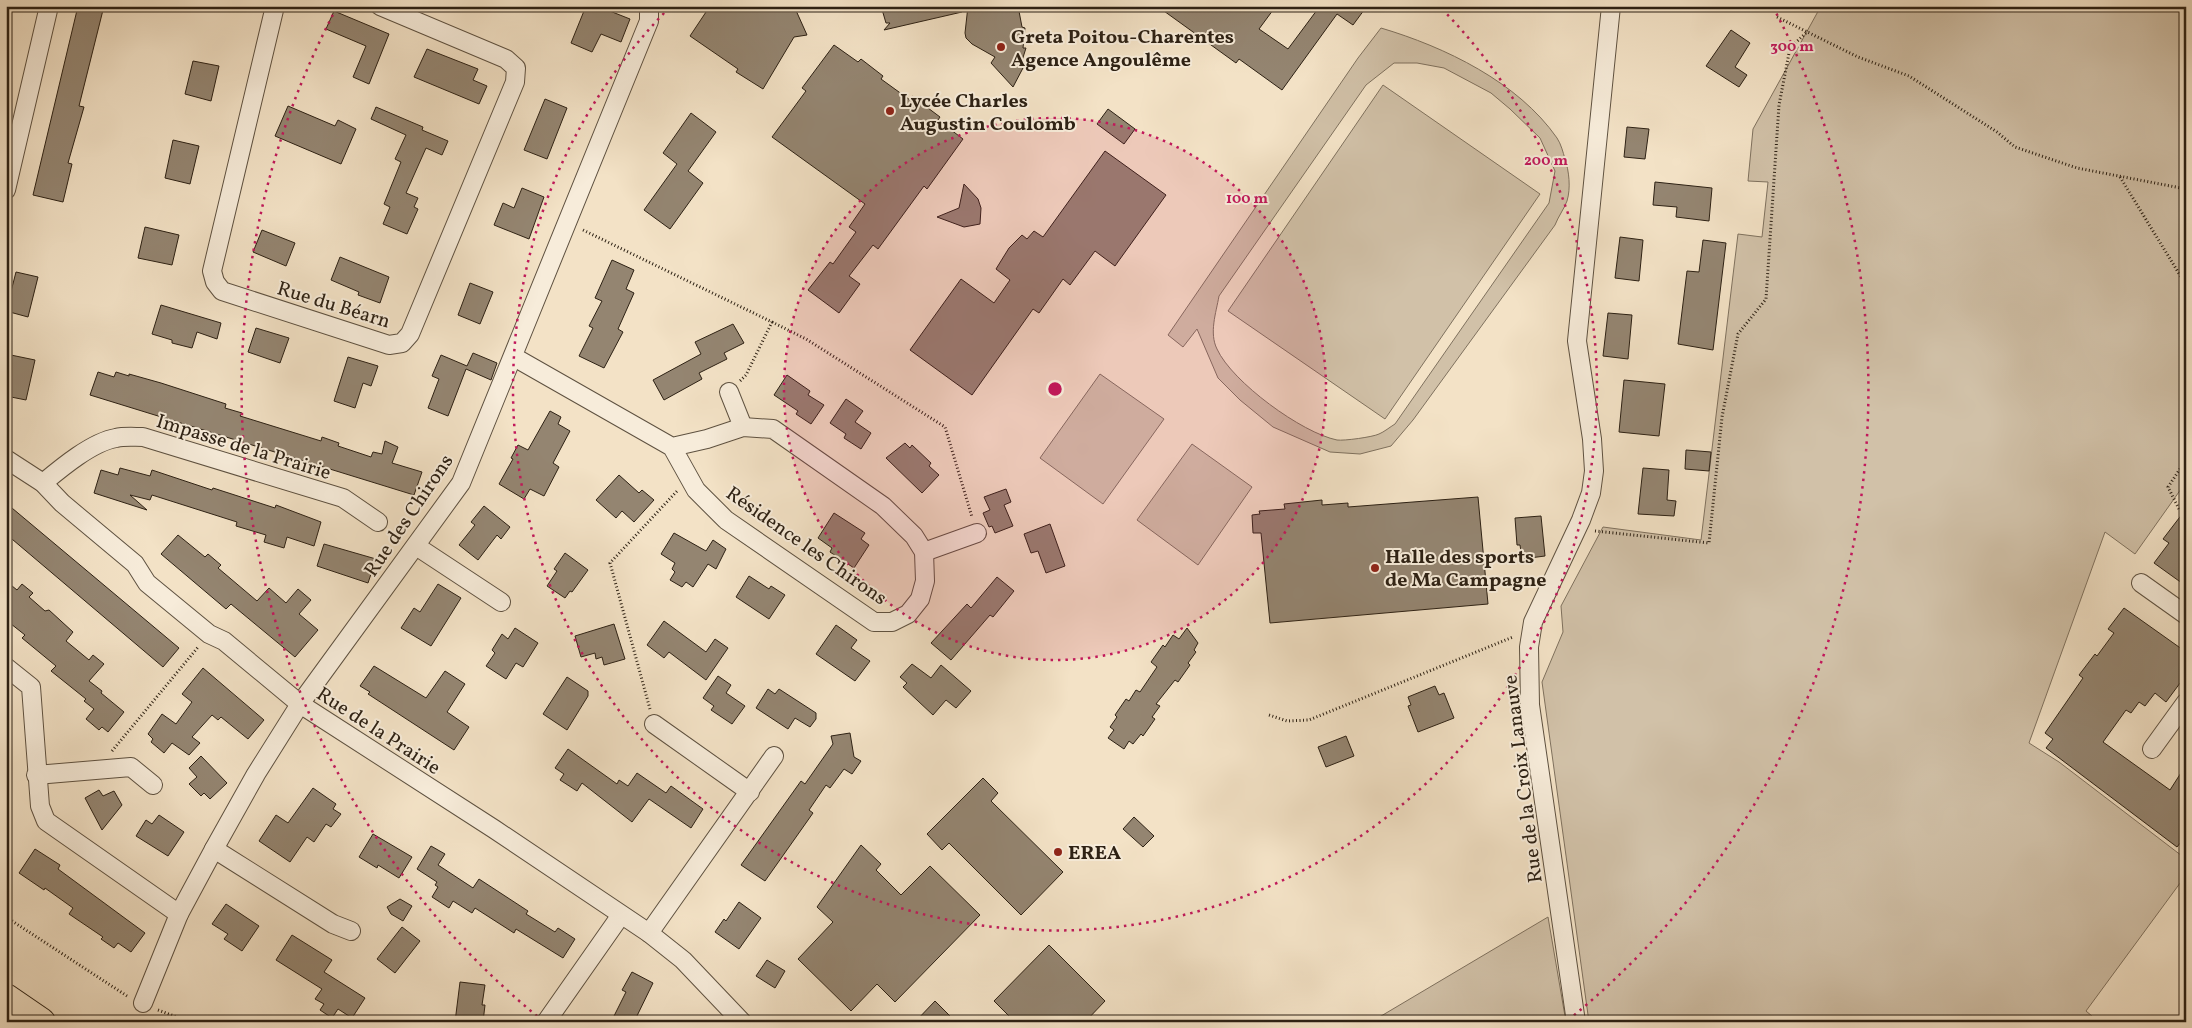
<svg xmlns="http://www.w3.org/2000/svg" width="2192" height="1028" viewBox="0 0 2192 1028" font-family="Vollkorn,serif">
  <style>
    .green { fill: #d1c1a8; stroke: #7f715e; fill-rule: evenodd }
    .building { fill: #948571; stroke: #2d2114 }
    .lines { fill: none; stroke-linecap: round; stroke-linejoin: round }
    .minor-casing { stroke: #5e5140; stroke-width: 20 }
    .primary-casing { stroke: #2d2114; stroke-width: 30 }
    .path { stroke: #2d2114; stroke-width: 3; stroke-dasharray: 1 2.5; stroke-linecap: butt }
    .minor { stroke: #f7ecda; stroke-width: 18 }
    .primary { stroke: #f3e2c6; stroke-width: 28 }
    .ring { fill: none; stroke: #c2185b; stroke-width: 2.5; stroke-dasharray: 2.5 5 }
    .poi-dot { fill: #8f2418; stroke: #f7ecda; stroke-width: 2 }
    .labels { text-anchor: middle; stroke-width: 4; stroke-linejoin: round; paint-order: stroke }
    .poi-label { font-size: 20px; font-weight: bold; fill: #2d2114; stroke: #f7ecda; text-anchor: start }
    .street-label { font-size: 20px; fill: #2d2114; stroke: #f7ecda }
    .centre { fill: #c2185b; stroke: #f7ecda; stroke-width: 2.5 }
    .ring-label { font-size: 15px; text-anchor: middle; font-weight: bold; fill: #c2185b; stroke: #f7ecda; stroke-width: 4; stroke-linejoin: round; paint-order: stroke }
  </style>
  <rect width="100%" height="100%" fill="#f3e2c6"/>
  <filter id="stains"><feTurbulence type="fractalNoise" baseFrequency=".004" numOctaves="4"/><feColorMatrix values="0 0 0 0 .2 0 0 0 0 .09 0 0 0 0 .02 0 0 0 .5 -.17"/></filter>
  <radialGradient id="worn" r=".72"><stop offset=".6" stop-color="#630" stop-opacity="0"/><stop offset="1" stop-color="#630" stop-opacity=".3"/></radialGradient>
  <!-- green -->
  <g class="green">
    <polygon points="1821,6 2186,6 2186,482 2135,554 2105,532 2029,743 2059,762 2186,859 2186,875 2086,1011 2099,1022 1589,1022 1542,682 1563,632 1561,606 1603,527 1701,540 1738,234 1762,237 1768,182 1748,181 1753,129"/>
    <path d="M1381,28C1445,47 1518,82 1557,138C1561,144 1563,152 1565,159C1569,171 1571,188 1567,201C1564,209 1558,217 1555,225L1413,420L1391,446L1360,454L1330,452L1273,427L1240,400L1218,378L1197,329L1183,347L1168,335L1358,58ZM1394,63H1417L1444,68L1491,93L1510,109L1540,138L1555,171L1549,203L1395,424C1390,427 1384,432 1379,434C1373,437 1344,441 1337,440C1302,433 1232,382 1217,349C1209,333 1216,313 1219,296L1366,85Z"/>
    <polygon points="1383,85 1540,194 1385,419 1228,311"/>
    <polygon points="1100,374 1164,419 1103,504 1040,458"/>
    <polygon points="1192,444 1252,487 1198,565 1137,520"/>
    <polygon points="1548,917 1566,1022 1371,1022"/>
  </g>
  <!-- building -->
  <g class="building">
    <polygon points="78,6 104,6 79,106 84,107 68,163 72,164 63,202 33,195"/>
    <polygon points="586,6 597,6 630,19 621,42 601,34 592,52 571,43"/>
    <polygon points="710,6 794,6 807,35 794,37 763,89 736,72 738,69 690,36"/>
    <polygon points="881,6 961,6 962,12 884,30 890,23 886,23"/>
    <polygon points="968,6 1018,6 1022,27 1025,28 1023,48 1026,48 1020,67 1023,68 1013,87 991,63 995,57 972,44 966,38 965,33"/>
    <polygon points="1157,6 1276,6 1259,29 1288,49 1320,6 1367,6 1353,25 1337,14 1282,90 1239,59 1236,63"/>
    <polygon points="334,11 389,34 369,84 353,77 366,46 326,29"/>
    <polygon points="1731,30 1750,43 1735,67 1747,75 1739,87 1706,66"/>
    <polygon points="834,45 858,62 861,59 883,76 881,79 910,100 912,96 940,117 938,120 963,139 927,189 924,186 878,249 873,245 849,276 860,284 839,313 808,290 830,262 833,264 856,232 849,227 865,204 772,137 806,91 802,88"/>
    <polygon points="427,49 478,69 473,80 487,86 479,104 414,77"/>
    <polygon points="193,61 219,66 211,101 185,94"/>
    <polygon points="545,99 567,108 547,159 524,150"/>
    <polygon points="288,106 335,126 338,120 356,129 341,164 275,136"/>
    <polygon points="376,107 423,127 422,130 448,141 442,155 426,148 406,193 418,198 414,207 418,209 407,234 383,224 390,207 384,204 401,162 395,159 406,135 371,119"/>
    <polygon points="1108,109 1135,129 1124,144 1097,124"/>
    <polygon points="691,113 716,132 688,171 703,183 670,229 644,210 677,164 663,153"/>
    <polygon points="1627,127 1649,129 1645,159 1624,157"/>
    <polygon points="173,140 199,146 190,184 165,178"/>
    <polygon points="1105,151 1166,195 1115,266 1095,251 1070,285 1063,279 1039,313 1033,309 972,395 910,350 961,279 994,303 1010,280 996,269 1009,248 1022,235 1027,239 1034,231 1043,237"/>
    <polygon points="1655,182 1712,188 1709,221 1676,217 1677,207 1653,205"/>
    <polygon points="964,184 978,199 981,208 980,224 964,227 937,217 959,208"/>
    <polygon points="522,188 544,197 529,239 494,225 503,203 514,208"/>
    <polygon points="145,227 179,235 172,265 138,258"/>
    <polygon points="262,230 295,243 286,266 253,252"/>
    <polygon points="1620,237 1643,240 1639,281 1615,278"/>
    <polygon points="1703,240 1726,243 1713,350 1678,344 1687,271 1699,272"/>
    <polygon points="340,257 389,277 380,303 358,295 359,292 331,280"/>
    <polygon points="612,260 634,270 626,289 634,293 618,329 623,332 604,368 579,356 593,328 589,326 602,301 595,298"/>
    <polygon points="16,272 38,277 28,317 6,311"/>
    <polygon points="470,283 493,292 480,324 458,315"/>
    <polygon points="161,305 221,323 217,339 197,332 192,348 172,343 172,340 152,334"/>
    <polygon points="1608,313 1632,315 1628,359 1603,356"/>
    <polygon points="733,324 744,343 724,353 727,359 699,373 702,379 664,400 653,380 701,354 695,342"/>
    <polygon points="256,328 289,338 280,363 248,352"/>
    <polygon points="473,353 497,363 491,380 466,369 448,416 428,408 439,379 432,376 441,355 467,366"/>
    <polygon points="6,354 35,360 26,400 6,396"/>
    <polygon points="348,357 378,366 371,386 363,383 355,408 334,401"/>
    <polygon points="98,372 114,377 116,372 129,376 129,374 161,383 226,404 225,408 242,413 240,416 321,441 322,437 339,443 338,446 371,457 373,452 382,454 385,441 398,447 392,463 422,472 414,495 90,395"/>
    <polygon points="787,375 810,391 808,395 824,405 811,424 796,414 798,411 774,395"/>
    <polygon points="1624,380 1665,384 1659,436 1619,432"/>
    <polygon points="846,399 863,411 855,422 871,433 861,449 844,438 846,434 830,423"/>
    <polygon points="550,411 561,417 558,424 570,431 553,463 559,467 544,496 530,489 524,499 499,484 513,459 511,458 518,445 528,450"/>
    <polygon points="905,443 910,448 912,445 931,463 929,466 939,475 922,493 886,458"/>
    <polygon points="1686,450 1711,452 1709,471 1685,469"/>
    <polygon points="120,468 150,476 152,470 212,490 213,488 275,508 276,505 321,522 314,546 287,537 284,548 264,542 266,535 236,526 237,522 152,495 150,500 130,495 147,510 94,493 101,470 118,475"/>
    <polygon points="1643,468 1669,470 1667,500 1676,501 1674,516 1638,514"/>
    <polygon points="619,475 639,493 642,490 654,500 634,522 622,511 616,518 596,500"/>
    <polygon points="1006,489 1011,502 1004,505 1013,526 995,533 992,526 989,527 983,513 990,510 984,497"/>
    <polygon points="1478,497 1488,604 1270,623 1261,533 1253,533 1252,515 1260,514 1259,511 1285,509 1284,504 1322,500 1322,505 1348,503 1348,507"/>
    <polygon points="6,503 179,648 163,667 6,534"/>
    <polygon points="484,506 510,527 501,539 497,535 478,560 459,545 475,525 471,522"/>
    <polygon points="2186,509 2186,586 2154,563 2169,543 2163,539"/>
    <polygon points="834,513 865,533 861,539 869,545 854,568 830,552 832,548 818,538"/>
    <polygon points="1541,516 1545,556 1522,559 1520,545 1517,545 1515,518"/>
    <polygon points="1050,524 1065,566 1046,573 1038,551 1031,553 1024,534"/>
    <polygon points="674,533 706,551 713,540 726,549 716,569 708,564 693,587 686,582 682,587 670,580 675,572 672,569 675,563 661,554"/>
    <polygon points="178,535 205,557 208,554 221,565 218,568 257,601 269,588 286,603 298,589 311,600 299,614 318,630 295,657 231,604 226,609 161,554"/>
    <polygon points="324,544 376,559 368,583 317,566"/>
    <polygon points="565,553 588,570 572,592 570,591 565,598 547,586 557,571 554,569"/>
    <polygon points="749,576 769,589 771,586 785,595 769,619 736,597"/>
    <polygon points="997,577 1014,591 993,617 990,615 951,660 931,643 967,604 971,608"/>
    <polygon points="6,581 17,590 22,584 33,593 29,597 45,611 49,610 73,632 66,641 89,660 93,655 104,664 89,681 102,691 101,693 124,712 108,732 102,727 99,730 86,719 94,709 84,701 86,699 51,671 56,666 22,638 25,635 6,620"/>
    <polygon points="438,584 461,598 431,646 401,628 414,608 420,612"/>
    <polygon points="2124,608 2186,652 2186,675 2166,702 2155,693 2145,706 2139,702 2131,713 2126,710 2103,742 2170,790 2186,765 2186,836 2177,847 2046,748 2053,739 2045,733 2083,678 2079,675 2095,654 2097,656 2114,633 2108,629"/>
    <polygon points="664,621 706,652 715,639 728,648 706,680 669,652 664,658 647,645"/>
    <polygon points="614,624 625,659 604,665 602,657 596,659 595,653 581,657 575,636"/>
    <polygon points="836,625 857,640 851,648 870,661 855,681 816,654"/>
    <polygon points="515,628 538,643 523,667 516,663 506,679 486,666 495,653 492,650 502,634 508,639"/>
    <polygon points="1187,628 1198,643 1194,650 1196,652 1188,663 1190,665 1178,682 1175,680 1156,704 1160,706 1152,717 1155,719 1143,736 1141,734 1133,744 1129,741 1124,749 1108,738 1114,730 1110,727 1117,717 1115,715 1126,699 1129,701 1136,690 1140,692 1157,667 1151,662 1163,645 1165,647 1173,635 1179,639"/>
    <polygon points="912,664 931,678 941,665 971,691 956,708 946,700 933,715 903,687 907,683 900,677"/>
    <polygon points="374,666 426,698 445,671 465,684 447,712 469,727 454,750 368,694 370,692 360,686"/>
    <polygon points="203,668 264,720 248,739 221,717 218,720 212,715 192,737 200,743 189,755 172,743 164,753 151,742 153,739 148,734 162,714 176,724 192,702 182,694"/>
    <polygon points="718,676 731,685 726,693 745,706 732,724 711,710 714,706 703,698"/>
    <polygon points="567,677 588,691 588,696 567,730 543,714"/>
    <polygon points="1435,686 1439,695 1444,693 1454,718 1418,732 1408,706 1411,705 1408,697"/>
    <polygon points="768,689 775,694 779,689 816,713 816,719 810,727 795,718 788,729 756,708"/>
    <polygon points="850,733 854,757 861,761 852,774 844,769 830,788 826,785 809,810 813,813 765,881 741,865 801,781 805,784 833,744 831,736"/>
    <polygon points="1346,736 1354,756 1326,767 1318,747"/>
    <polygon points="568,749 617,784 619,780 628,786 637,773 666,793 671,786 703,809 691,828 649,799 632,822 582,783 577,791 560,780 564,774 555,768"/>
    <polygon points="201,756 227,783 210,799 204,793 201,796 189,784 197,777 189,768"/>
    <polygon points="983,778 998,793 991,801 994,804 1063,872 1021,915 949,843 942,850 927,834"/>
    <polygon points="313,788 336,804 333,809 341,814 331,827 326,824 314,842 307,837 290,862 259,841 276,815 288,823"/>
    <polygon points="99,790 103,796 114,791 122,805 102,830 85,798"/>
    <polygon points="159,815 184,832 168,856 136,836 146,820 152,824"/>
    <polygon points="1134,817 1154,836 1143,847 1123,829"/>
    <polygon points="373,834 412,857 399,878 378,865 377,868 359,857"/>
    <polygon points="861,845 881,864 876,870 901,895 930,866 980,915 895,1002 877,984 851,1011 798,959 833,922 817,907"/>
    <polygon points="431,846 445,854 438,865 473,888 479,879 528,911 526,914 555,932 558,928 575,939 563,958 516,929 514,933 475,908 472,913 453,901 449,908 432,897 438,887 435,885 437,882 417,869"/>
    <polygon points="35,849 60,865 58,869 145,933 131,952 118,943 114,948 101,939 103,937 69,914 73,908 45,888 44,890 19,873"/>
    <polygon points="400,899 412,906 403,921 391,914 387,907"/>
    <polygon points="739,902 761,918 739,949 715,932 724,919 726,921"/>
    <polygon points="226,904 259,926 242,951 224,939 228,934 212,924"/>
    <polygon points="402,927 420,941 395,973 377,959"/>
    <polygon points="292,935 332,960 324,972 365,998 352,1018 338,1009 332,1018 320,1010 324,1004 315,999 322,989 276,960"/>
    <polygon points="1049,945 1105,1001 1085,1022 1015,1022 994,1001"/>
    <polygon points="767,960 785,971 775,988 756,976"/>
    <polygon points="632,972 653,983 634,1022 611,1022 626,992 622,990"/>
    <polygon points="460,982 485,985 482,1005 485,1005 483,1022 455,1022"/>
    <polygon points="935,1001 956,1022 915,1022"/>
  </g>
  <g class="lines">
    <defs>
      <g id="minor">
        <polyline points="275,6 212,271 215,282 222,291 389,345 402,343 410,334 515,82 516,68 506,59 380,6"/>
        <polyline points="6,190 49,6"/>
        <polyline points="514,357 672,447 696,490 726,520 874,622 892,622 908,614 920,599 925,581 924,552 914,536 883,506 773,429 743,427 707,439 672,447"/>
        <polyline points="729,392 743,427"/>
        <polyline points="6,459 43,483 62,503 135,564 147,583 209,634 224,641 300,704 494,829 649,933 683,960 742,1022"/>
        <path d="M43,483C61,468 92,442 116,438C124,436 134,437 143,437L343,498L378,522"/>
        <polyline points="416,546 501,602"/>
        <polyline points="924,552 977,533"/>
        <polyline points="2141,583 2186,615"/>
        <polyline points="6,667 31,687 40,806 46,821 179,914"/>
        <polyline points="654,724 750,792"/>
        <polyline points="2152,749 2186,702"/>
        <polyline points="36,775 131,767 153,785"/>
        <polyline points="214,849 256,774 300,704 461,483 649,21 649,6"/>
        <polyline points="649,933 774,756"/>
        <polyline points="143,1003 179,914 214,849 333,924 351,931"/>
        <polyline points="546,1022 621,915"/>
        <polyline points="1576,1022 1530,705 1529,647 1533,622 1581,520 1591,493 1594,471 1592,439 1577,341 1611,6"/>
      </g>
      <polyline id="primary" points="6,998 41,1022"/>
    </defs>
    <!-- minor casing -->
    <use href="#minor" class="minor-casing"/>
    <!-- primary casing -->
    <use href="#primary" class="primary-casing"/>
    <!-- path -->
    <g class="path">
      <polyline points="1777,17 1858,57 1909,76 1997,132 2015,147 2077,168 2186,189"/>
      <polyline points="2120,177 2186,285"/>
      <polyline points="583,230 772,322 746,375 740,381"/>
      <polyline points="772,322 806,339 945,427 972,517"/>
      <polyline points="2179,509 2168,487 2186,460"/>
      <polyline points="1595,531 1709,543 1722,417 1738,334 1766,299 1779,105 1790,48 1808,31"/>
      <polyline points="650,709 610,563 678,490"/>
      <polyline points="1269,715 1287,721 1309,720 1513,637"/>
      <polyline points="112,751 199,646"/>
      <polyline points="6,917 127,996"/>
      <polyline points="158,1010 190,1022"/>
    </g>
    <!-- minor -->
    <use href="#minor" class="minor"/>
    <!-- primary -->
    <use href="#primary" class="primary"/>
  </g>
  <!-- distance rings -->
  <circle cx="1055" cy="389" r="271" fill="#c2185b" fill-opacity=".12"/>
  <g class="ring">
    <circle cx="1055" cy="389" r="271"/>
    <path d="M1442 9A542 542 0 1 1 668 9"/>
    <path d="M543 1021A813 813 0 0 1 337 7M1773 7A813 813 0 0 1 1567 1021"/>
  </g>
  <!-- markers -->
  <g class="poi-dot">
    <circle cx="1001" cy="47" r="5"/>
    <circle cx="890" cy="111" r="5"/>
    <circle cx="1375" cy="568" r="5"/>
    <circle cx="1058" cy="852" r="5"/>
  </g>
  <g class="labels">
    <!-- poi labels -->
    <g class="poi-label">
      <text x="1011" y="43">Greta Poitou-Charentes<tspan x="1011" dy="23">Agence Angoulême</tspan></text>
      <text x="900" y="107">Lycée Charles<tspan x="900" dy="23">Augustin Coulomb</tspan></text>
      <text x="1385" y="563">Halle des sports<tspan x="1385" dy="23">de Ma Campagne</tspan></text>
      <text x="1068" y="859">EREA</text>
    </g>
    <!-- street labels -->
    <g class="street-label">
      <text transform="translate(334 304) rotate(17)" y="7">Rue du Béarn</text>
      <text transform="translate(244 446) rotate(17)" y="7">Impasse de la Prairie</text>
      <text transform="translate(408 515) rotate(-56)" y="7">Rue des Chirons</text>
      <text transform="translate(807 545) rotate(35)" y="7">Résidence les Chirons</text>
      <text transform="translate(379 730) rotate(33)" y="7">Rue de la Prairie</text>
      <text transform="translate(1522 779) rotate(-97)" y="7">Rue de la Croix Lanauve</text>
    </g>
  </g>
  <circle cx="1055" cy="389" r="8" class="centre"/>
  <g class="ring-label">
    <text x="1792" y="51">300 m</text>
    <text x="1546" y="165">200 m</text>
    <text x="1247" y="203">100 m</text>
  </g>
  <!-- margin -->
  <rect width="2192" height="1028" fill="none" stroke="#f3e2c6" stroke-width="25"/>
  <rect x="8" y="8" width="2177" height="1013" fill="none" stroke="#2d2114" stroke-width="2.5"/>
  <rect x="12" y="12" width="2167" height="1003" fill="none" stroke="#2d2114"/>
  <rect width="100%" height="100%" filter="url(#stains)"/>
  <rect width="100%" height="100%" fill="url(#worn)"/>
</svg>
